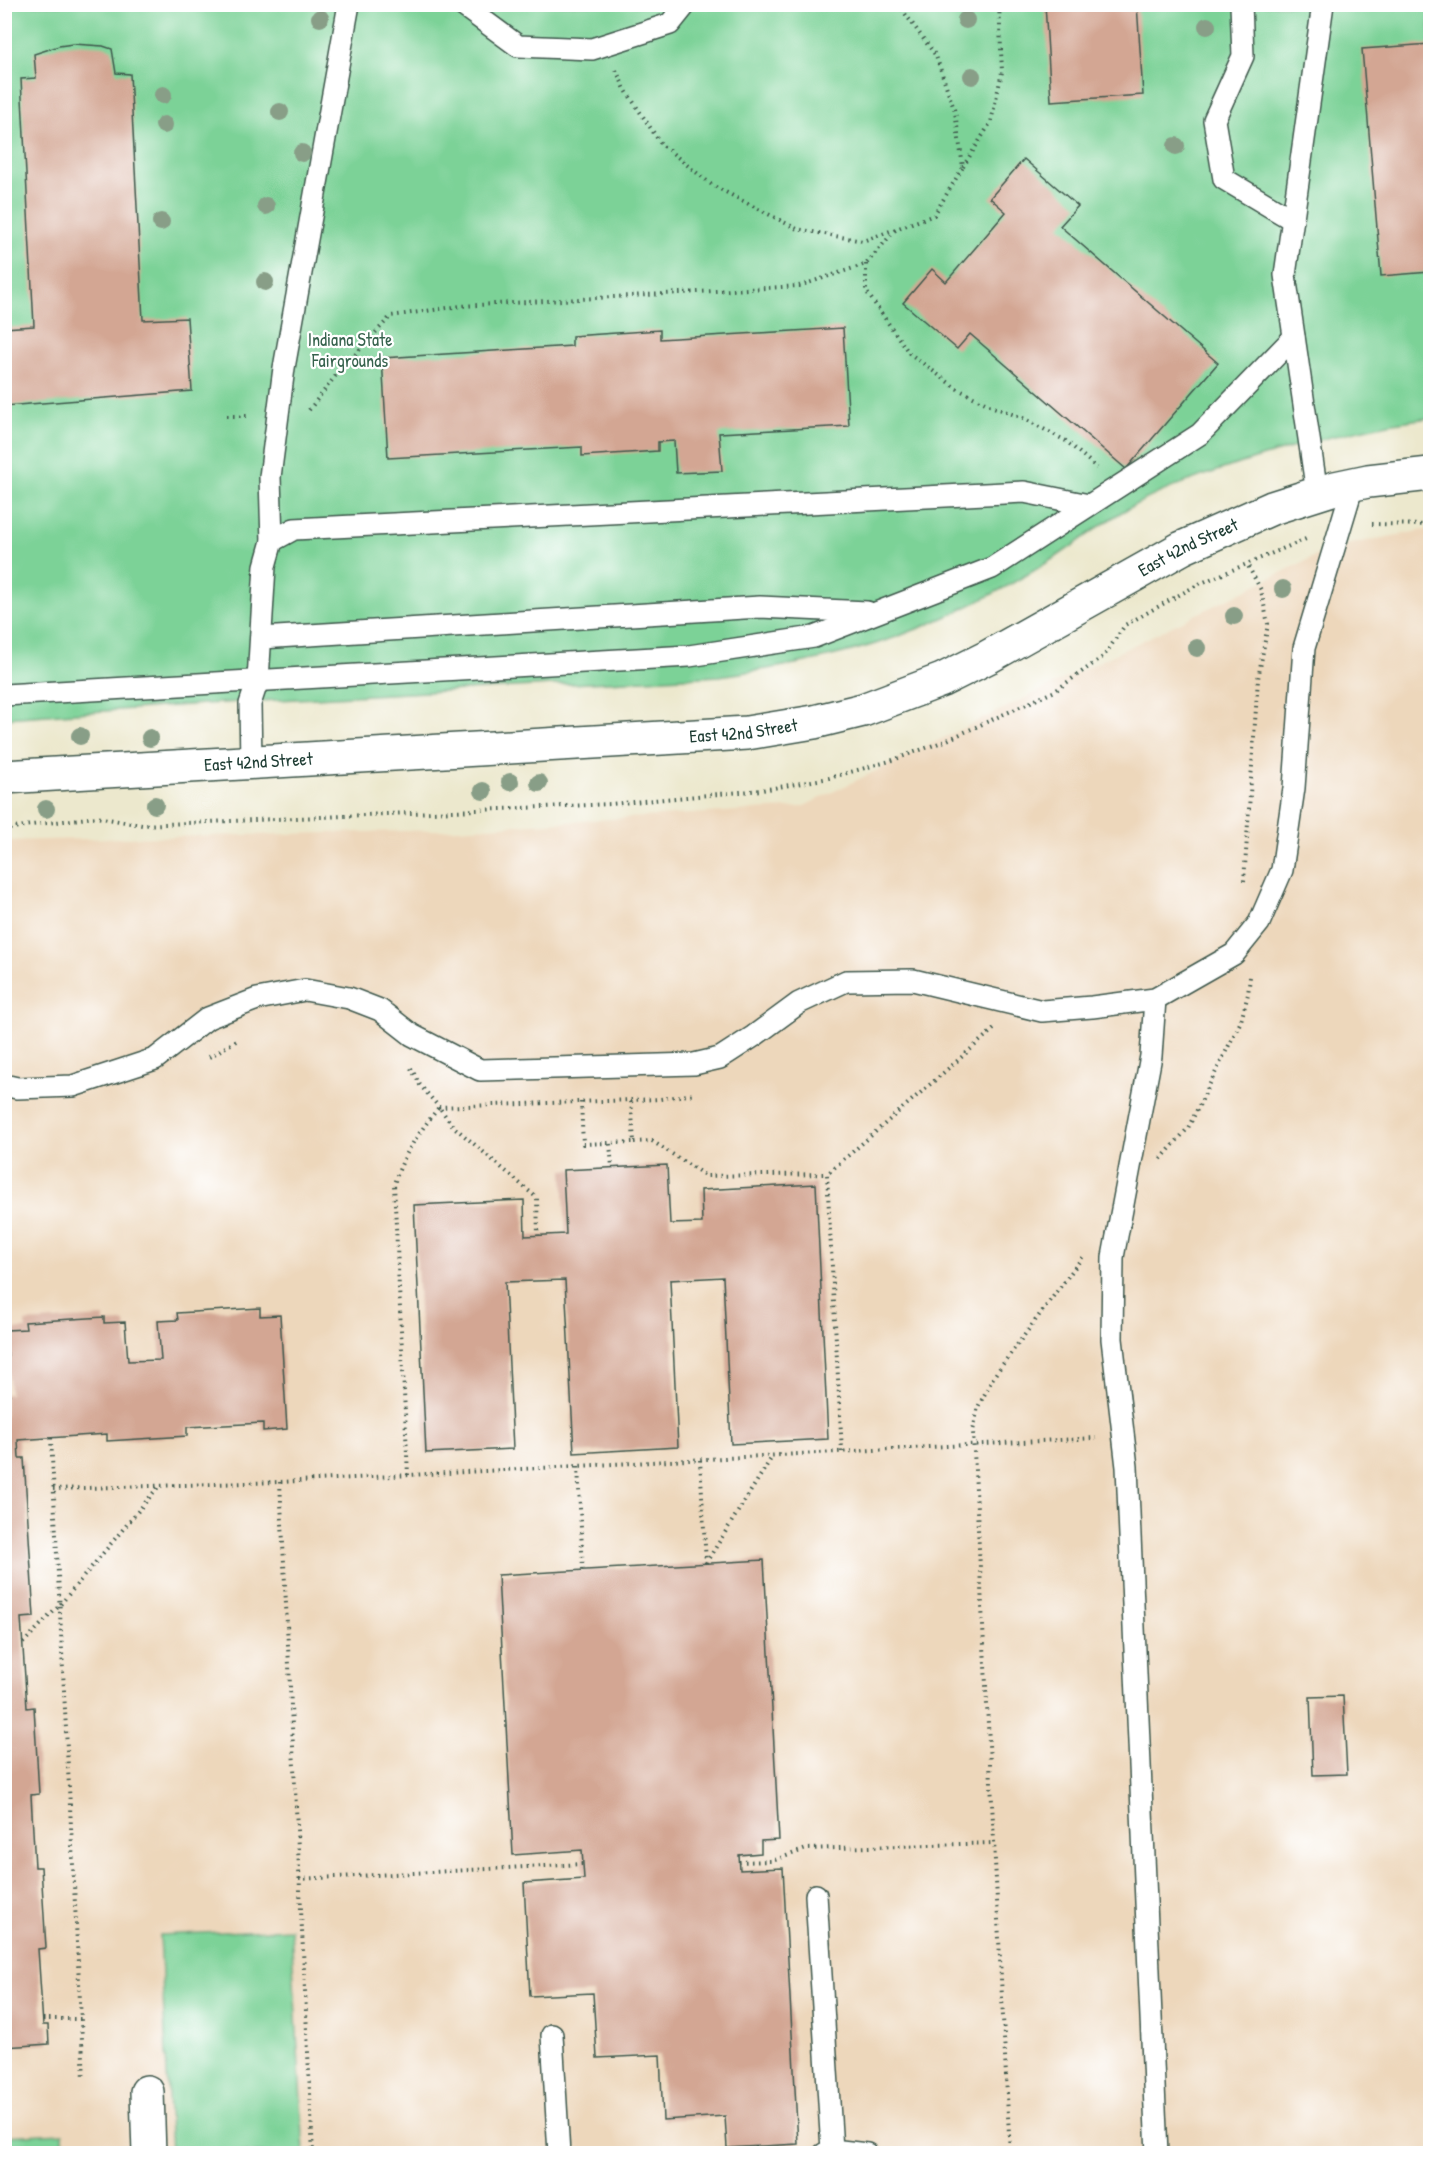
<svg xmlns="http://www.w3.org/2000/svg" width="1435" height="2158" viewBox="0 0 1435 2158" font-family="'Patrick Hand',sans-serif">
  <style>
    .built { fill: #edd7bb }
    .green { fill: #7bd297; stroke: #4d8866; stroke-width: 1.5 }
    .building { fill: #d3a693 }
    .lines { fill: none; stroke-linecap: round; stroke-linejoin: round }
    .service-casing { stroke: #3e574b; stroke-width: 24 }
    .minor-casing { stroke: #3e574b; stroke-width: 36 }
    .tertiary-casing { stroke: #3e574b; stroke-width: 36 }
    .path { stroke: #3e574b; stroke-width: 4; stroke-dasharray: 1.5 4.5; stroke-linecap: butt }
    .service { stroke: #fff; stroke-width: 21 }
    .minor { stroke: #fff; stroke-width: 33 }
    .tertiary { stroke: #fff; stroke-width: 33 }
    .tree { fill: #889e87 }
    .labels { text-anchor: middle; stroke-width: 4.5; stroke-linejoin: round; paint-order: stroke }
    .park-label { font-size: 18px; fill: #36624d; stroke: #fff }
    .street-label { font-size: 18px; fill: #1f3d34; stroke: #fff }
  </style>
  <rect width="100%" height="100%" fill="#fff"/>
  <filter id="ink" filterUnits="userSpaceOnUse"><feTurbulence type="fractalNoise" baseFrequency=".0167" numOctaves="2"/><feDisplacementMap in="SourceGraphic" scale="12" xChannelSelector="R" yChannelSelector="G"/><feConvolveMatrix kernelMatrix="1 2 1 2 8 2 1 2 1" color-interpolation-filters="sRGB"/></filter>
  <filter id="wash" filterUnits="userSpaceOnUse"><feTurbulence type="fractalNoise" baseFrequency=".008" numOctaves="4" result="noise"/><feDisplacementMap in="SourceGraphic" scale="24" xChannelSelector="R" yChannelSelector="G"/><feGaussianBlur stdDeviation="1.35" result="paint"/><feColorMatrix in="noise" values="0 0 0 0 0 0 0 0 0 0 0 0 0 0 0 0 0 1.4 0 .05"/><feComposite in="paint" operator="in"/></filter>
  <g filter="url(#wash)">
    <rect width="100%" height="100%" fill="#ece8cd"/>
    <polygon class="built" points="1430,529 1430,2153 5,2153 4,841 442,830 802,807 1334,547"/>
    <g class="green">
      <path d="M5,5H1430V418C1380,423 1333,436 1284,450C1231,466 1176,482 1127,509C1103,522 1082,540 1059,555C1016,583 970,607 922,627C858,654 788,667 719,676L203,704L5,718Z"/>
      <polygon points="291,1929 304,2153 171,2153 160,1935"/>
      <polygon points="63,2133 64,2153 5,2153 5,2136"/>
    </g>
    <g id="blocks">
      <g class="building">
        <polygon points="1045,4 1137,4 1143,95 1051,101"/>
        <polygon points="73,44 103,46 112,49 116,73 130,74 143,320 187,318 192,391 5,406 4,328 34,326 21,79 36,78 34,54 59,46"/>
        <polygon points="1430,44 1430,272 1381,276 1362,49"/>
        <polygon points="1024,159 1078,206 1060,226 1218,363 1126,469 970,334 957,349 903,303 932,269 946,282 1006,212 990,198"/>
        <polygon points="843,328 849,426 719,433 722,471 676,473 674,441 658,442 658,451 582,456 582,447 388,458 382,358 572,346 572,336 660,330 660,339"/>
        <polygon points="667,1165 670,1224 702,1223 701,1190 816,1184 828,1439 731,1444 723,1277 670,1280 678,1447 574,1453 565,1280 505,1282 513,1449 426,1453 414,1205 524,1200 525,1236 566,1234 563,1170"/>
        <polygon points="260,1308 260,1316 280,1315 287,1429 263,1431 263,1423 187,1427 187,1436 107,1441 107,1434 18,1440 19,1458 24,1458 34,1617 21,1618 27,1708 34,1707 39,1794 31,1795 35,1867 41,1867 46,1948 38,1949 43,2025 48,2025 49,2044 5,2047 5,1394 10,1394 6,1330 26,1329 25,1322 104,1317 104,1323 125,1322 128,1361 161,1360 158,1321 178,1320 177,1313"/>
        <polygon points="764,1560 779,1840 761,1841 761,1853 739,1855 740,1870 783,1868 798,2144 727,2148 725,2116 663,2120 660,2055 597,2058 593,1993 530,1996 524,1883 584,1879 583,1864 582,1850 513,1855 498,1575"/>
        <polygon points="1343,1696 1347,1774 1313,1775 1310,1697"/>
      </g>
    </g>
  </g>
  <g filter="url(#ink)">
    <use href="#blocks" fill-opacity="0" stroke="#3e574b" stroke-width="1.5"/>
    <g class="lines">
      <defs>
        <g id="service">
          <polyline points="461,4 518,46 592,49 670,24 686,4"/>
          <polyline points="1241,4 1243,56 1214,120 1224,179 1293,220"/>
          <polyline points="1317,493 1285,275 1323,4"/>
          <polyline points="272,541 270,477 284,368 349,4"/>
          <polyline points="261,638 760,607 867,612"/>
          <polyline points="4,695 689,656 814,637 992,568 1200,434 1294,337"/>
          <polyline points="251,762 250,704 258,680 265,566 272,541 294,529 1024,492 1089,505"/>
          <polyline points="1155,999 1151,1056 1113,1257 1112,1339 1127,1467 1157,2154"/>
          <polyline points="4,1085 17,1088 73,1086 155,1059 208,1018 257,999 305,990 349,998 380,1010 412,1035 480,1070 694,1064 720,1058 754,1036 799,1003 846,981 913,980 1042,1011 1092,1007 1155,999 1234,954 1259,923 1282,870 1294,788 1304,648 1353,485"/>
          <polyline points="816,1895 832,2150"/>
          <polyline points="552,2035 559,2154"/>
          <polyline points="824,2154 832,2150 867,2154"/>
        </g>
        <polyline id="minor" points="147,2092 149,2154"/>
        <g id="tertiary">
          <path id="s1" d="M4,777L747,733L814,722L863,710L942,680L988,657L1182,548L1272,508L1335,488L1368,481L1430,474"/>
        </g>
      </defs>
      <use href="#service" class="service-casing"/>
      <use href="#minor" class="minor-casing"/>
      <use href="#tertiary" class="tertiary-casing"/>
      <g class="path">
        <polyline points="616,70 625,89 661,144 712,185 797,229 863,241 934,215 963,167 955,112 936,56 898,4"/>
        <polyline points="963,167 991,122 1002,72 999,4"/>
        <polyline points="866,264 866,291 909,353 956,388 991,406 1023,418 1066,441 1097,468"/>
        <polyline points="309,410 337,374 391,316 461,306 799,286 866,264 897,228"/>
        <polyline points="227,416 250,416"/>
        <polyline points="1372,524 1430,525"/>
        <polyline points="4,830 24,826 96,817 142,825 611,804 762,790 829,778 890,761 945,741 1055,691 1104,656 1125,625 1199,584 1306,539"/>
        <polyline points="1244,881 1258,679 1268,624 1261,590 1247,564"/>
        <polyline points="209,1057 236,1041"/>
        <polyline points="411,1068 420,1085 439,1107 660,1099 695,1094"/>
        <polyline points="581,1102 583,1144 634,1142 631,1100"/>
        <polyline points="634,1142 652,1141 706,1176 827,1174"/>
        <polyline points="610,1144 612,1167"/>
        <polyline points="1161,1159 1188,1128 1241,1021 1248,994 1250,977"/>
        <polyline points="51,1438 84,2079"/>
        <polyline points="842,1452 827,1174 995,1028"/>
        <polyline points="700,1460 706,1563"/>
        <polyline points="578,1466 583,1570"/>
        <path d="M408,1475L394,1184C404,1152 419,1133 439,1107L453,1126L537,1198L538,1235"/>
        <polyline points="280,1482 313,2154"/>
        <polyline points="53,1489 280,1482 1096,1438"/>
        <polyline points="706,1563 772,1457"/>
        <polyline points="23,1643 59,1606 159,1486"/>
        <polyline points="739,1862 772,1861 806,1849 994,1843"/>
        <polyline points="299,1879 583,1864"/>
        <polyline points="43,2019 81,2019"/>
        <polyline points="1010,2154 973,1431 978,1407 994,1376 1084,1255"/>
      </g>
      <use href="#service" class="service"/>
      <use href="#minor" class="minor"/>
      <use href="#tertiary" class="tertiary"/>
    </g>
    <g class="tree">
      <circle cx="320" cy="18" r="9"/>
      <circle cx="966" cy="20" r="9"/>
      <circle cx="1207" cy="26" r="9"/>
      <circle cx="972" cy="76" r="9"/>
      <circle cx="163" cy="95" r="9"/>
      <circle cx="280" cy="112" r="9"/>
      <circle cx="164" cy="125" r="9"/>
      <circle cx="1176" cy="146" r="9"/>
      <circle cx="302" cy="153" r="9"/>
      <circle cx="266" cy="206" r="9"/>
      <circle cx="161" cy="222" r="9"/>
      <circle cx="265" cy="282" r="9"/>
      <circle cx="1283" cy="589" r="9"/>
      <circle cx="1234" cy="616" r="9"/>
      <circle cx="1197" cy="648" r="9"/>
      <circle cx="80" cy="736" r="9"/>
      <circle cx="150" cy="738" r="9"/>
      <circle cx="510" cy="782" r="9"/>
      <circle cx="539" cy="783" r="9"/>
      <circle cx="483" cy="791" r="9"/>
      <circle cx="155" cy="805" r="9"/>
      <circle cx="46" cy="809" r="9"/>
    </g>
  </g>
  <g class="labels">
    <g class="park-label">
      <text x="350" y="346">Indiana State<tspan x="350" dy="21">Fairgrounds</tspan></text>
    </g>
    <g class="street-label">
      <text dy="6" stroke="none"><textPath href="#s1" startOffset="1227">East 42nd Street</textPath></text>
      <text dy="6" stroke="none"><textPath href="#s1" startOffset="741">East 42nd Street</textPath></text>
      <text dy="6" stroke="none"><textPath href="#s1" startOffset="255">East 42nd Street</textPath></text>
    </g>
  </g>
  <rect width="1435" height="2158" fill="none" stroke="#fff" stroke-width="24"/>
</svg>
